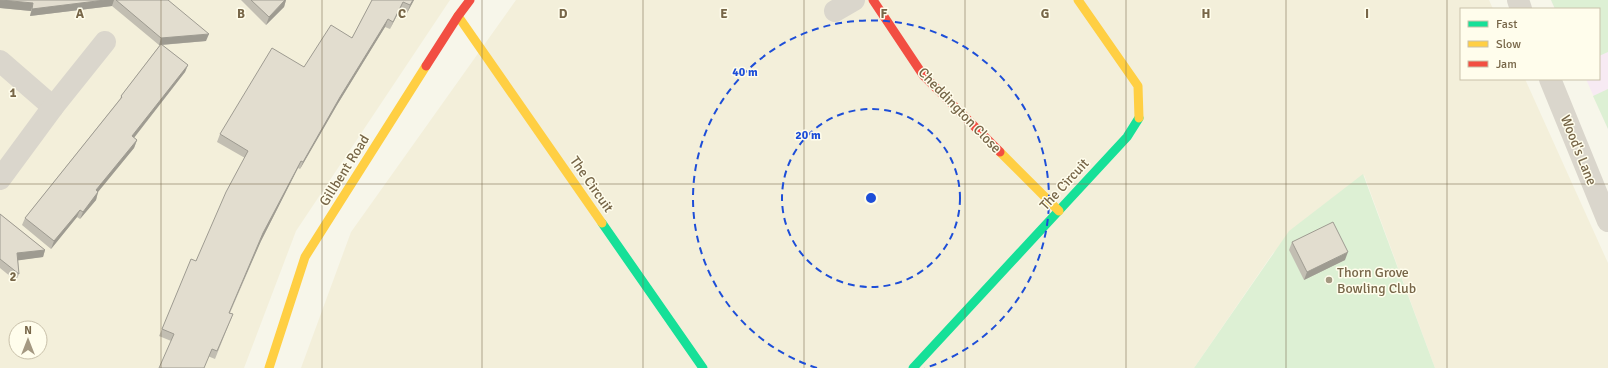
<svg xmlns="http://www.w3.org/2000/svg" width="1608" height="368" viewBox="0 0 1608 368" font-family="Signika,sans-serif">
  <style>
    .residential { fill: #f3efda; fill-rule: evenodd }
    .education { fill: #f7eaf3 }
    .green { fill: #ddf0d4 }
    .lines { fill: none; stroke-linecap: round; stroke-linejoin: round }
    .street { stroke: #dad6cc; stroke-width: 22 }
    .fast { stroke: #16e098; stroke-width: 9 }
    .slow { stroke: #ffcf43; stroke-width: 9 }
    .jam { stroke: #f24e42; stroke-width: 9 }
    .wall { fill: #c2beb2 }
    .shaded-wall { fill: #9e9b91 }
    .building { fill: #e2ddcf; stroke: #9e9b91 }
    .grid { fill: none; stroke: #776648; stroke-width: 1; stroke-opacity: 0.55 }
    .ring { fill: none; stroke: #1d4ed8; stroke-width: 2; stroke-dasharray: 7 5 }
    .poi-dot { fill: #a49881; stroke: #fffdec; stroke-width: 1.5 }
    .labels { text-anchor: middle; stroke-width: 3; stroke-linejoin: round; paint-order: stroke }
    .street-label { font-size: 14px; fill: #776648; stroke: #fffdec }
    .poi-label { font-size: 14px; fill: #776648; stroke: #fffdec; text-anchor: start }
    .grid-label { font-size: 13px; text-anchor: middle; font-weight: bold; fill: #776648; stroke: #fffdec; stroke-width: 3; stroke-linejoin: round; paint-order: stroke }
    .centre { fill: #1d4ed8; stroke: #fffdec; stroke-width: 2 }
    .ring-label { font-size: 12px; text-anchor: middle; font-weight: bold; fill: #1d4ed8; stroke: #fffdec; stroke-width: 3; stroke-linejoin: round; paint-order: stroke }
  </style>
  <rect width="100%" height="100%" fill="#f7f6ea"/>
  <g class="residential">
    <path d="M0,0H450L296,231L244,368H0ZM16,328H40V352H16Z"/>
    <polygon points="516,0 1489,0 1493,9 1461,9 1461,79 1525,79 1608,263 1608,368 1435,368 1364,175 1273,253 1194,368 301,368 351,232"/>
  </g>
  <polygon class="education" points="1551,0 1608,0 1608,129 1586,79 1599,79 1599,9 1555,9"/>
  <g class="green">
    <polygon points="1551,0 1608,0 1608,52 1599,56 1599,9 1555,9"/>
    <polygon points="1608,89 1608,129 1593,96"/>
    <polygon points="1363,174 1435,368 1194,368 1289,231"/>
  </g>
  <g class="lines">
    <g class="street">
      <polyline points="1518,0 1521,9"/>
      <polyline points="835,11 854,0"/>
      <polyline points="0,61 53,107"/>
      <polyline points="1550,79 1608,221"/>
      <polyline points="0,179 53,107 105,42"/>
    </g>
    <g class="fast">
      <polyline points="602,223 703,368"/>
      <polyline points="913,368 1127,137 1139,118"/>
    </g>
    <g class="slow">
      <polyline points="1078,0 1138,86 1139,118"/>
      <polyline points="458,16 602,223"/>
      <polyline points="1000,152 1059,211"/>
      <polyline points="269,368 305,257 426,66"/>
    </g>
    <g class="jam">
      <polyline points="873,0 923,75 1000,152"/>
      <polyline points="426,66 458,16 470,0"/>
    </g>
  </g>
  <g class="wall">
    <polygon points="0,0 168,0 206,41 162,45 188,65 185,72 134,138 137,140 134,148 98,192 96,200 80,219 77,217 51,249 22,225 25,218 120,99 121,96 160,45 159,45 112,6 30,16 31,11 0,8"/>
    <polygon points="241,0 286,0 284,7 266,25"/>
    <polygon points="372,0 414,0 407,13 400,9 390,29 385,27 337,105 300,169 298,168 261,241 230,313 233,314 215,359 159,336 162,329 196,261 245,158 217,142 220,134 304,67 352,38"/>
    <polygon points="0,214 45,250 43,257 18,260 19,274 16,281 0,268"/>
    <polygon points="1292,242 1345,260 1304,280 1289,250"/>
  </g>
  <g class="shaded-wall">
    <polygon points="0,0 33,3 31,11 0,8"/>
    <polygon points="105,0 114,0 112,6 30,16 32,9"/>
    <polygon points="285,0 286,0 284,7 266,25 269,17"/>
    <polygon points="413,0 414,0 407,13 410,5"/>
    <polygon points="403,2 400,9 390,29 393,22"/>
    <polygon points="388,19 385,27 337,105 300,169 303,162 340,97"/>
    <polygon points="209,34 206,41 159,45 161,38"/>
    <polygon points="188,65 185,72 129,144 132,136"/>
    <polygon points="137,140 134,148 93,198 96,190"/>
    <polygon points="301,161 298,168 261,241 226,320 263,233"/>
    <polygon points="98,192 96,200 80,219 83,212"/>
    <polygon points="80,210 77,217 51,249 54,241"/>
    <polygon points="45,250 43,257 14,261 17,253"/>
    <polygon points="1348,252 1345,260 1304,280 1307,272"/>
  </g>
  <g class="building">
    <polygon points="1,0 105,0 32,9 33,3"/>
    <polygon points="116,0 168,0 209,34 161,38"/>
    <polygon points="251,0 285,0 269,17"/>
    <polygon points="372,0 413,0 410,5 403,2 393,22 388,19 340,97 303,162 301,161 263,233 229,313 233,314 217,351 212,349 204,368 159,368 174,334 162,329 191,259 196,261 226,192 248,151 220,134 272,48 304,67 331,25 352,38"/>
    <polygon points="161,44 188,65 132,136 137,140 96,190 98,192 83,212 80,210 54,241 25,218 122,97 121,96"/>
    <polygon points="0,214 45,250 17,253 19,274 0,259"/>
    <polygon points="1333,222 1348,252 1307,272 1292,242"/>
  </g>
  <path class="grid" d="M161,0V368M322,0V368M482,0V368M643,0V368M804,0V368M965,0V368M1126,0V368M1286,0V368M1447,0V368M0,184H1608"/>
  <g class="ring">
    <circle cx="871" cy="198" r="89"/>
    <path d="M817 368A178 178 0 1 1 925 368"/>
  </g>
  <circle class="poi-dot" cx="1329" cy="280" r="4"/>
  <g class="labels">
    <g class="street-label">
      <text transform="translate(960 110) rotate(46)" y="5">Cheddington Close</text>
      <text transform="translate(1579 150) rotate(68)" y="5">Wood's Lane</text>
      <text transform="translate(344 170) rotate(-58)" y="5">Gillbent Road</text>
      <text transform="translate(592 184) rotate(55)" y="5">The Circuit</text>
      <text transform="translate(1064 184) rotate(-47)" y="5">The Circuit</text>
    </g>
    <g class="poi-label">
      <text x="1337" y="277">Thorn Grove<tspan x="1337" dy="16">Bowling Club</tspan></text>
    </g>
  </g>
  <g class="grid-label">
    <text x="80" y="18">A</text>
    <text x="241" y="18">B</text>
    <text x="402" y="18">C</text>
    <text x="563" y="18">D</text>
    <text x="724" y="18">E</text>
    <text x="884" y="18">F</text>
    <text x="1045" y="18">G</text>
    <text x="1206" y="18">H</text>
    <text x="1367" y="18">I</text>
    <text x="13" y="97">1</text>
    <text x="13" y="281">2</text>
  </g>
  <circle cx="871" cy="198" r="6" class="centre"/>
  <g class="ring-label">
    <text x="745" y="76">40 m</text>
    <text x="808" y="139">20 m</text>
  </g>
  <rect x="1460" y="8" width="140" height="72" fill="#fffdec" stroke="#c9c1aa"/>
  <rect x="1468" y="21" width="20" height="6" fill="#16e098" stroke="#c9c1aa"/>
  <text x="1496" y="28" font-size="12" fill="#776648">Fast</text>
  <rect x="1468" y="41" width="20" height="6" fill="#ffcf43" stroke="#c9c1aa"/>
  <text x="1496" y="48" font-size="12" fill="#776648">Slow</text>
  <rect x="1468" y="61" width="20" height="6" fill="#f24e42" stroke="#c9c1aa"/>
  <text x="1496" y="68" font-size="12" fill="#776648">Jam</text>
  <g transform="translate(28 340)"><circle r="19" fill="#fffdec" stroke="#c9c1aa"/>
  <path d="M0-3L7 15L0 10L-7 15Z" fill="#a49881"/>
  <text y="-6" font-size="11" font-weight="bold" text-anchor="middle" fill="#776648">N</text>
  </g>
</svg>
